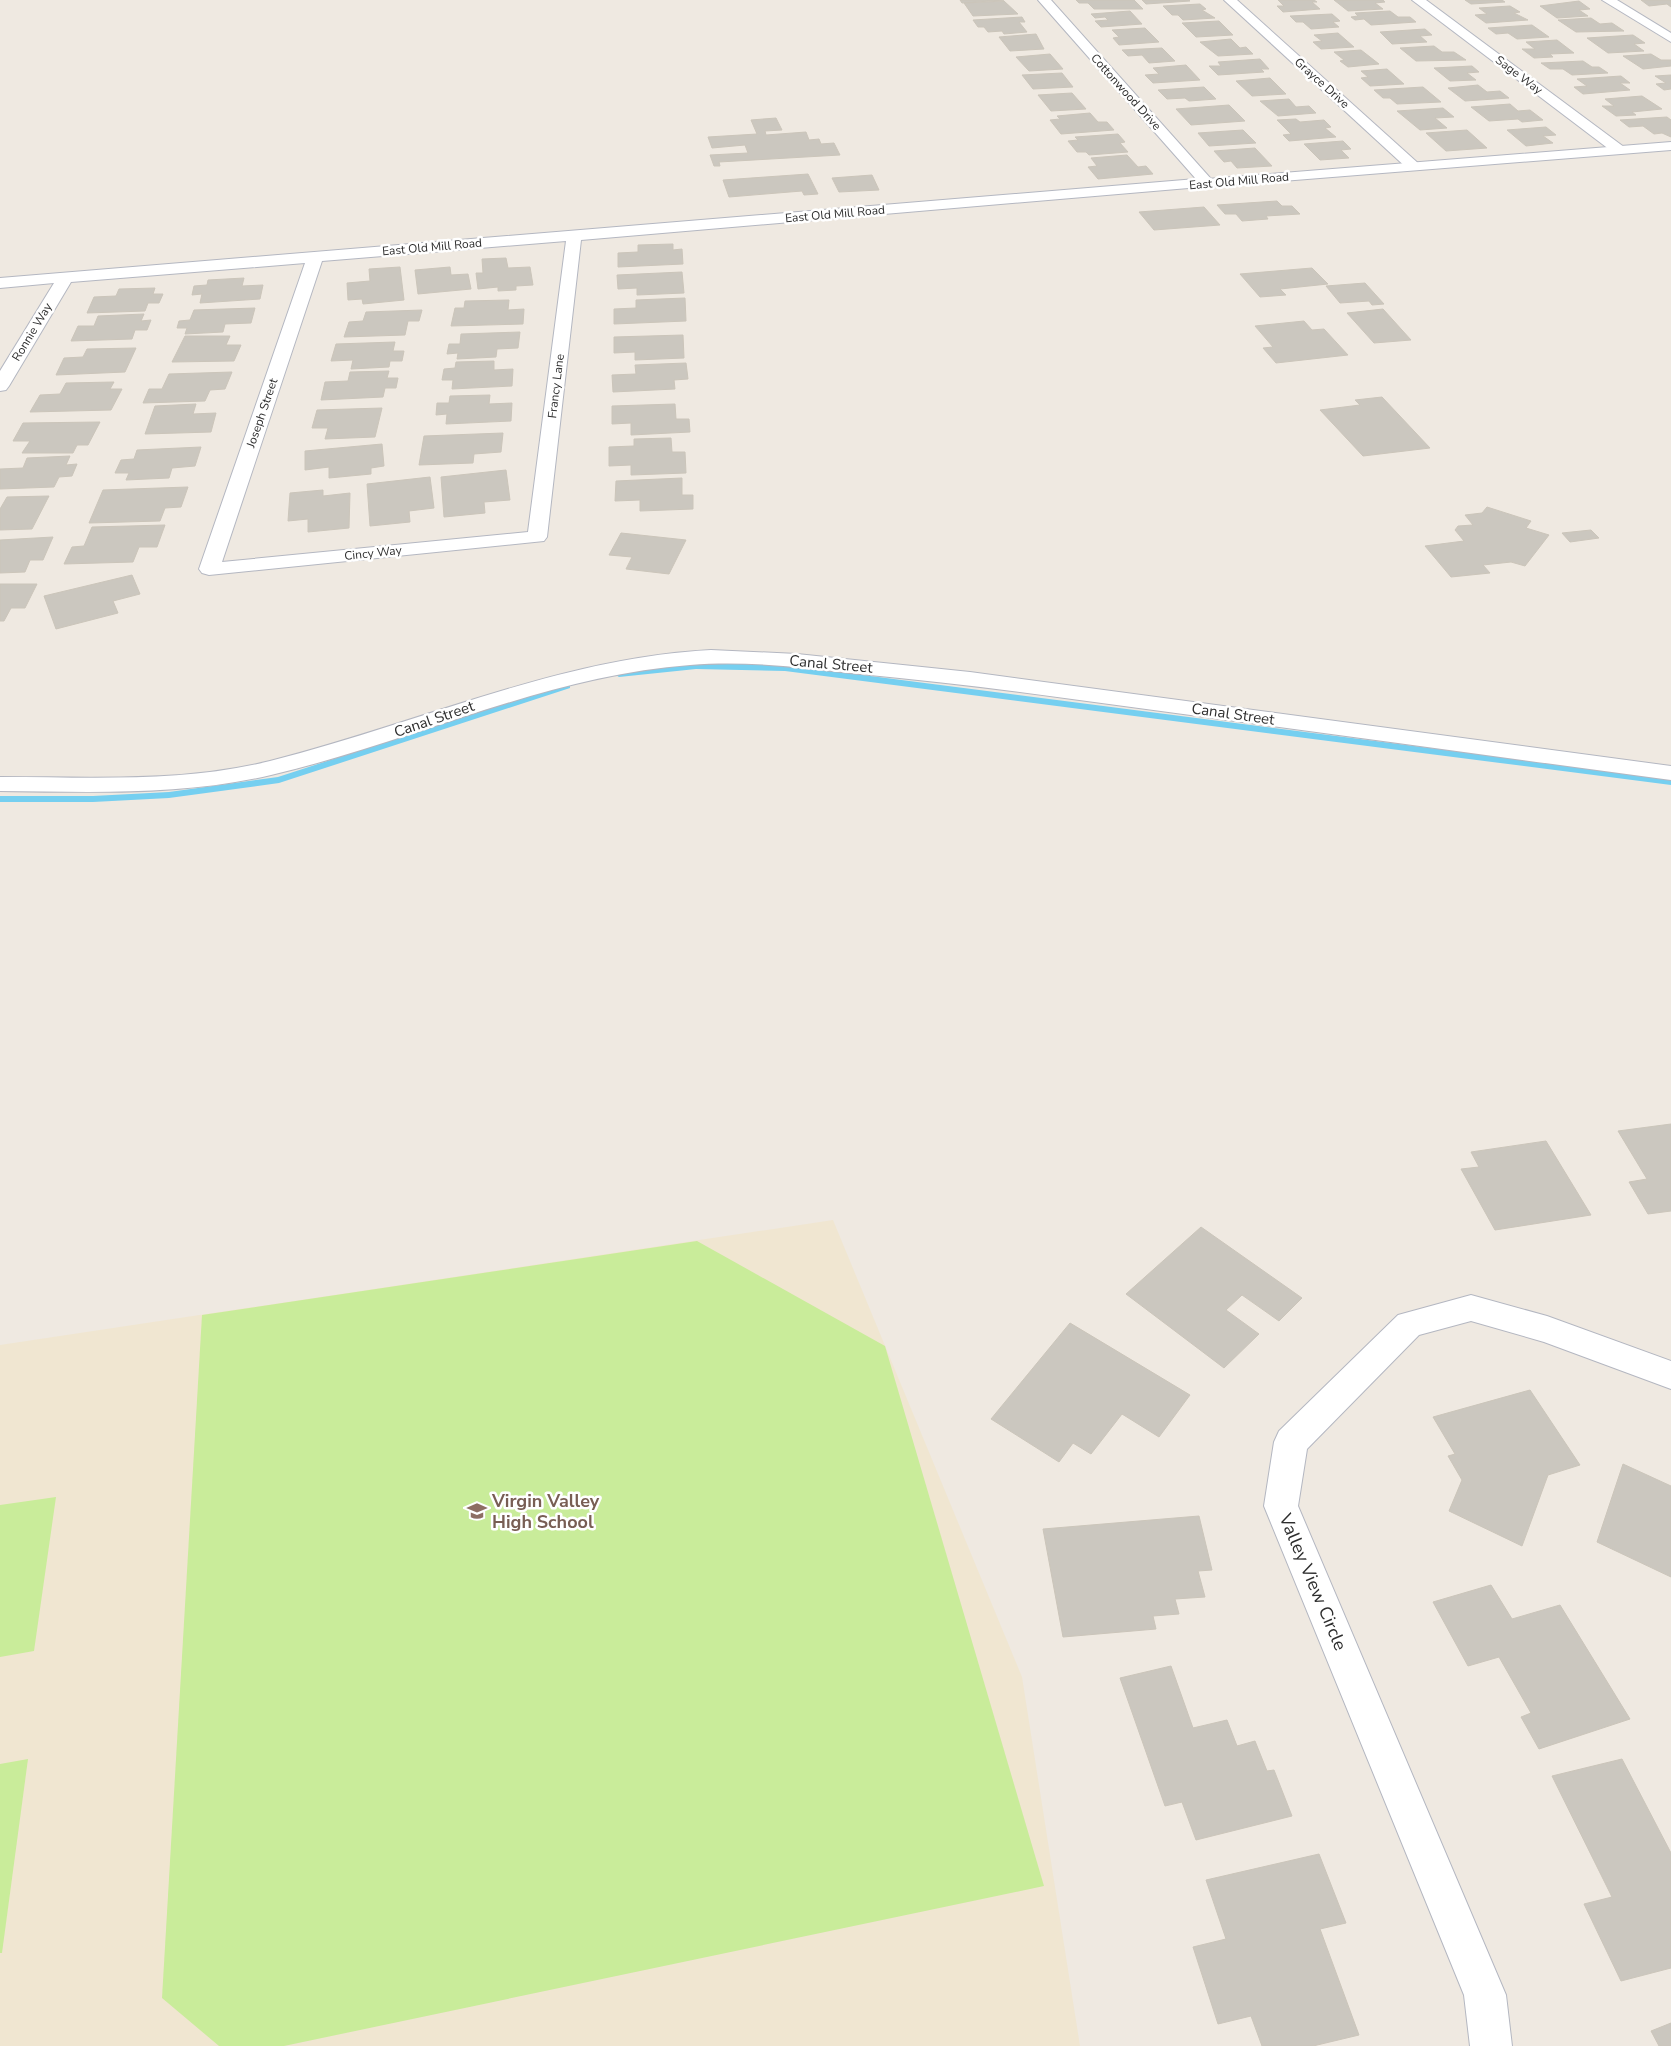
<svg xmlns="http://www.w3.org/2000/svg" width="1671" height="2046" viewBox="0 0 1671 2046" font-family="'Nunito Sans',sans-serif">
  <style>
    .education { fill: #f0e6d1 }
    .pitch { fill: #c9ec9a }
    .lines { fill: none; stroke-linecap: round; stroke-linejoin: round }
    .stream { fill: #75cff0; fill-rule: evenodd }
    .building { fill: #cbc7bf; stroke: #cbc5ba }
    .minor-casing { stroke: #b4b7c1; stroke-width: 2 }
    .tertiary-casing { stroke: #b4b7c1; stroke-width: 2 }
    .minor { fill: #fff; fill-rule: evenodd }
    .tertiary { fill: #fff; fill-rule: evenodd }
    .labels { text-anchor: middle; stroke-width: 5; stroke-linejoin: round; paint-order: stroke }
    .far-street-label { font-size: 12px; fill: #2e2e2e; stroke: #fff }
    .street-label { font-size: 15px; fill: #2e2e2e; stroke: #fff }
    .near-education-label { font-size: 18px; font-weight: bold; fill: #785e54; stroke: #fff; text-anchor: start }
    .near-street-label { font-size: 18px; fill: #2e2e2e; stroke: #fff }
  </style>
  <rect width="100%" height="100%" fill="#efe9e1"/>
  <polygon class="education" points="833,1220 1022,1677 1080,2046 0,2046 0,1345"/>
  <g class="pitch">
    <polygon points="697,1241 885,1346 1044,1886 284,2046 219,2046 162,1998 202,1315"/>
    <polygon points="56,1497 34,1651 0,1657 0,1505"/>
    <polygon points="28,1759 2,1953 0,1953 0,1764"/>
  </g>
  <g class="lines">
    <g class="stream">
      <polygon points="696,663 785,665 1671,779 1671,785 785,671 696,669 619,677 614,674 619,671"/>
      <polygon points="567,683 570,684 570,688 279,783 169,798 93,802 0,802 0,796 93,796 169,792 278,777"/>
    </g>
  </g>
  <g class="building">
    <polygon points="960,0 1004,0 962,3"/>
    <polygon points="1076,0 1134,0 1143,9 1094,9 1088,3 1079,3"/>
    <polygon points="1142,0 1189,0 1190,1 1146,4"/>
    <polygon points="1278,0 1314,0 1317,2 1312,2 1320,9 1283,12 1277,6 1284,6"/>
    <polygon points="1334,0 1383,0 1385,2 1375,3 1383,9 1348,11"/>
    <polygon points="1465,0 1502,0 1505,2 1471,4"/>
    <polygon points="1641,0 1671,0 1671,7 1667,4 1649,6"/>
    <polygon points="1004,1 1018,14 973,16 964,3"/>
    <polygon points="1579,1 1590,9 1579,10 1588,16 1557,18 1540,6"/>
    <polygon points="1200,4 1206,9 1202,10 1215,18 1183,20 1178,15 1172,15 1163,6"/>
    <polygon points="1510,6 1520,12 1514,13 1528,20 1486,23 1475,15 1487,14 1479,8"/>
    <polygon points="1130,11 1142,24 1101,27 1095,21 1108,20 1105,17 1095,18 1091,14"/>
    <polygon points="1390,11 1398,17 1410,17 1416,22 1371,25 1364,19 1355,20 1351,17 1358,16 1355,13"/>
    <polygon points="1332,14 1340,21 1333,22 1339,27 1311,29 1303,22 1296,22 1290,16"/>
    <polygon points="1022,17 1025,22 1019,22 1027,32 1004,34 1002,31 988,32 984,27 978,27 973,20"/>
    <polygon points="1591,18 1600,24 1612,23 1624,31 1576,32 1558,20"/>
    <polygon points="1219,21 1233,35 1196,37 1182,23"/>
    <polygon points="1532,25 1549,37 1517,39 1508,33 1496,34 1488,28"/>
    <polygon points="1145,28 1159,42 1119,45 1113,38 1119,37 1112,30"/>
    <polygon points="1425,29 1432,35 1420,36 1427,42 1392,44 1380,32"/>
    <polygon points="1338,33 1354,47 1321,49 1313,42 1322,41 1314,35"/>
    <polygon points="1036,34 1044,49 1010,51 999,37"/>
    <polygon points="1633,35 1645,43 1634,44 1644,51 1608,53 1587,38"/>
    <polygon points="1231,39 1240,48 1246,47 1253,54 1218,56 1200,42"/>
    <polygon points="1557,40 1574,53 1550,54 1553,57 1534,58 1522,49 1535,49 1526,42"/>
    <polygon points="1434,46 1442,52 1454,52 1466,60 1416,61 1400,48"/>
    <polygon points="1162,48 1175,61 1149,63 1142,55 1128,56 1122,50"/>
    <polygon points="1361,50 1379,64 1348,67 1340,61 1344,60 1334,52"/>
    <polygon points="1050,54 1063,69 1029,71 1016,57"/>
    <polygon points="1651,54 1661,60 1671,60 1671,66 1643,69 1623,56"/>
    <polygon points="1260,59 1269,69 1261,69 1264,72 1218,75 1209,66 1221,66 1218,62"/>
    <polygon points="1583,61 1592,67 1599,67 1608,73 1572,75 1563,69 1550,69 1541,63"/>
    <polygon points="1186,65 1200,80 1153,83 1145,75 1159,74 1153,68"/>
    <polygon points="1472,66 1479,72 1467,73 1476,80 1450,81 1434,68"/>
    <polygon points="1387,69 1404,84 1370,86 1361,78 1368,77 1361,71"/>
    <polygon points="1062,73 1073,87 1033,89 1022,75"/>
    <polygon points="1671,75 1671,89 1664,90 1656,84 1666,83 1655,76"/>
    <polygon points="1621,76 1630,83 1620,83 1630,90 1583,94 1574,87 1587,86 1577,79"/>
    <polygon points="1270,78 1286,94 1252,96 1236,81"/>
    <polygon points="1478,85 1487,92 1500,91 1509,98 1465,101 1448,88"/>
    <polygon points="1204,87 1216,99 1189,101 1185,98 1167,99 1158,90"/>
    <polygon points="1423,87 1441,102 1397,104 1390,98 1383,98 1374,90"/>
    <polygon points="1072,93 1086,109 1051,111 1038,95"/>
    <polygon points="1642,96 1662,109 1632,112 1636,115 1616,116 1602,106 1614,106 1605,99"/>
    <polygon points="1289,99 1296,107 1309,106 1316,113 1278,116 1260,101"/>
    <polygon points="1510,104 1518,111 1530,110 1543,120 1522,122 1518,119 1489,121 1471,107"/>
    <polygon points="1229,105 1245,121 1191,125 1176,109"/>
    <polygon points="1443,108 1454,117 1435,118 1447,128 1420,130 1397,111"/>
    <polygon points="1090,113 1098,122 1107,122 1114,130 1061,134 1050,120 1060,119 1057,116"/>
    <polygon points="1667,117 1671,120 1671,137 1662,133 1654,134 1643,126 1629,127 1620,120"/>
    <polygon points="776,118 782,130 765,131 766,135 806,132 809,140 819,139 821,144 834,143 840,155 719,162 720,166 714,166 710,155 748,153 745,145 712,148 708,137 757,134 751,120"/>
    <polygon points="1296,119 1300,122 1324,120 1331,127 1325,128 1336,137 1289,141 1283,135 1291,134 1277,120"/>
    <polygon points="1546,127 1556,135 1543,136 1553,143 1526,146 1507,130"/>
    <polygon points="1243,130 1256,143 1209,146 1198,133"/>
    <polygon points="1467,130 1487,148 1446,151 1426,133"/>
    <polygon points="1118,134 1125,142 1120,143 1128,152 1089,155 1086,152 1077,152 1068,141 1078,140 1075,137"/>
    <polygon points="1343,141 1351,149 1341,150 1349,158 1320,160 1304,144"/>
    <polygon points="1255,148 1272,166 1237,168 1231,161 1224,162 1214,151"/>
    <polygon points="1127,155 1138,167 1146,166 1153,174 1098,179 1088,167 1097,166 1091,158"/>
    <polygon points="808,174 818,194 804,195 802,191 729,197 723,180"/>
    <polygon points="872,175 879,190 839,192 832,178"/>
    <polygon points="1277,201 1282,206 1292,206 1300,214 1266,216 1268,219 1242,221 1236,214 1225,214 1217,205"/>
    <polygon points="1204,207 1220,225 1154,230 1139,212"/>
    <polygon points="673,244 673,250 682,249 683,264 618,267 618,253 638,252 638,245"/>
    <polygon points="506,258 508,268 530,267 533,285 516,286 516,290 498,291 498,287 478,289 476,273 483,273 482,259"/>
    <polygon points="400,267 404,300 363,304 362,299 348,300 347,283 370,281 369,269"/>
    <polygon points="450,267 451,275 468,274 471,289 418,294 415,270"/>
    <polygon points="1312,268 1328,284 1280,289 1286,295 1260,297 1240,274"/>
    <polygon points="682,272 684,293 637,295 637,288 618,289 617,275"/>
    <polygon points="244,278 242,286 263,285 260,299 200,303 202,294 192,295 194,286 207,285 208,280"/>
    <polygon points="1365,283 1384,304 1372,305 1369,301 1340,303 1326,286"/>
    <polygon points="155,288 153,294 163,294 159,303 148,303 145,311 87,313 94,297 116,296 119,289"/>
    <polygon points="685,298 686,321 614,324 614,309 636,308 636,300"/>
    <polygon points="509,300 508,310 524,309 523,324 451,326 455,308 464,308 465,301"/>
    <polygon points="255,308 251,323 225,324 223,332 185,334 187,328 177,328 179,321 190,320 194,310"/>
    <polygon points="1383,309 1411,340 1374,343 1347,313"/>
    <polygon points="422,310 419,321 408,321 405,335 344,337 349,322 363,321 366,312"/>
    <polygon points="144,314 141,321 151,320 147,330 135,330 132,339 71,341 78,326 94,326 98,316"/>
    <polygon points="1304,321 1312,330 1324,329 1348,355 1276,363 1263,348 1273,347 1255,326"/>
    <polygon points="520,332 518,348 497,349 496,357 457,359 458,353 447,354 449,344 460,344 461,334"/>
    <polygon points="683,335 684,358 635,360 635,352 614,353 614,337"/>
    <polygon points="185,336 230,336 226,345 241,345 234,361 172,362"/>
    <polygon points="395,342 393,351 404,351 402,361 390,361 389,367 351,369 353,360 331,361 336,344"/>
    <polygon points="136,348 125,372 56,375 64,358 83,357 87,349"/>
    <polygon points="494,361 494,370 513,369 512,386 452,389 453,380 442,380 444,369 455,368 456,362"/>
    <polygon points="686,363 688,379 674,380 675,389 613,392 612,375 636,374 635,365"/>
    <polygon points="389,371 387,378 398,378 396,388 385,388 383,397 321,400 325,382 348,381 350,372"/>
    <polygon points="232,372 225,389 210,390 205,401 143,403 149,389 162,389 169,374"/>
    <polygon points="114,382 110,389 122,389 111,410 30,412 40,395 60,394 66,383"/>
    <polygon points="490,395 489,404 512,403 511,421 446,424 447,414 436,415 437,403 449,403 450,396"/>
    <polygon points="1382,397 1430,448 1363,456 1320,410 1360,405 1355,400"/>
    <polygon points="196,404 193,414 216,413 211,432 145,434 155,406"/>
    <polygon points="675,404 676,419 689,419 690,432 631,435 631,423 612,424 612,406"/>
    <polygon points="382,408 375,437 325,439 328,428 312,428 317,410"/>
    <polygon points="100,422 88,445 77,445 73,453 22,453 30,441 13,441 23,423"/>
    <polygon points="503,433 501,452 474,454 473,463 419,465 424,436"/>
    <polygon points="671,438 672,452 685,452 686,473 631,475 631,465 609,466 609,447 634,446 634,439"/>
    <polygon points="382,444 384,466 371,468 371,474 329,478 329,467 305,470 305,451"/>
    <polygon points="201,447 195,466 172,468 169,478 126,480 129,473 115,473 121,460 134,459 137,450"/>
    <polygon points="70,456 66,465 77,464 72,476 59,477 54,487 0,489 0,469 23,468 27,458"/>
    <polygon points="506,470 510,500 484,502 485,513 444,517 441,477"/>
    <polygon points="430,477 434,508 409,511 410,522 370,526 367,484"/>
    <polygon points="682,478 682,495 693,495 693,509 640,511 640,500 615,501 616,481"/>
    <polygon points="188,487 181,507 165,508 160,521 89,523 103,490"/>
    <polygon points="323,490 323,496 350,493 349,528 308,532 308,519 288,521 290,493"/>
    <polygon points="49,496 32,529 0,530 0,509 7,497"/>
    <polygon points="1487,507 1531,521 1526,528 1549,535 1525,566 1511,562 1483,565 1490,573 1451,577 1425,546 1464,541 1455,530 1458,526 1473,525 1465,515 1482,513"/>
    <polygon points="165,525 157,547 139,547 133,562 64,564 72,547 84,546 92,527"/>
    <polygon points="1591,530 1599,538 1570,542 1562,533"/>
    <polygon points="621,533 686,540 669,574 626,569 632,557 609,555"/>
    <polygon points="53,537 43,560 30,560 25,572 0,573 0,540"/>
    <polygon points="132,575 140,594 113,601 118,613 56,629 44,596"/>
    <polygon points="0,584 37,584 25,608 11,608 4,621 0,621"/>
    <polygon points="1671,1124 1671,1211 1648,1214 1629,1182 1647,1179 1618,1131"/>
    <polygon points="1546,1141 1591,1215 1495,1230 1461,1169 1479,1167 1471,1152"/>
    <polygon points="1201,1227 1302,1298 1279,1321 1242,1295 1226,1310 1259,1334 1224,1368 1126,1294"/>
    <polygon points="1070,1323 1190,1395 1159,1437 1122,1414 1091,1454 1073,1443 1059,1462 991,1419"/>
    <polygon points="1530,1390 1580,1465 1548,1475 1522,1546 1449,1511 1462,1480 1448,1456 1455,1454 1433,1417"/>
    <polygon points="1623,1464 1671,1486 1671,1577 1597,1542"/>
    <polygon points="1199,1516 1212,1570 1198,1571 1205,1597 1175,1599 1179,1614 1153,1616 1156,1629 1063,1637 1043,1529"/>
    <polygon points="1491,1585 1512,1619 1560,1605 1630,1719 1539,1749 1521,1717 1531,1713 1499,1657 1468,1666 1433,1602"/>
    <polygon points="1171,1666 1193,1728 1227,1720 1237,1746 1255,1741 1267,1771 1274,1770 1292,1816 1196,1840 1182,1802 1165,1806 1120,1678"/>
    <polygon points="1622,1759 1671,1853 1671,1968 1621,1981 1584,1904 1612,1897 1552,1776"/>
    <polygon points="1319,1854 1346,1923 1320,1929 1359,2035 1313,2046 1262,2046 1251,2016 1218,2024 1193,1947 1226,1939 1206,1880"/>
    <polygon points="1671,2023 1671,2046 1659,2046 1651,2031"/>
  </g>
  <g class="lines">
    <defs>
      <g id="minor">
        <path d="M1038,0H1051L1212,180L1214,183L1212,186L581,240L547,537L544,541L209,575L202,573L199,569L305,263L71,282L9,386L6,390L0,391V371L54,283L0,288V278L1196,179ZM566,241L528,532L222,562L322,261Z"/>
        <polygon points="1224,0 1237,0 1419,164 1421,167 1419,170 1409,170"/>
        <polygon points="1412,0 1426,0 1624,147 1626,150 1624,153 1614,153"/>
        <polygon points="1602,0 1617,0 1671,33 1671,42"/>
        <path d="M711,650L797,654L970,672L1671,766V780C1471,753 1272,726 1072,699C1001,689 931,681 860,674C804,668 747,660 690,665C545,676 412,742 271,775C182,796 91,792 0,791V777C90,777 182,783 270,761C418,724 558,658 711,650Z"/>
        <polygon points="1471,1295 1547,1316 1671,1361 1671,1389 1544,1342 1471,1321 1419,1335 1307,1449 1298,1506 1506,1995 1512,2046 1470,2046 1464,1995 1264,1506 1274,1442 1279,1431 1398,1315"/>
      </g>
      <polygon id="tertiary" points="1671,142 1671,150 1207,187 1200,183 1207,179"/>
    </defs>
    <use href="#minor" class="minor-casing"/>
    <use href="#tertiary" class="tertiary-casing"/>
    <use href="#minor" class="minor"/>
    <use href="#tertiary" class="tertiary"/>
  </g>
  <defs>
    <symbol id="school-bare" viewBox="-9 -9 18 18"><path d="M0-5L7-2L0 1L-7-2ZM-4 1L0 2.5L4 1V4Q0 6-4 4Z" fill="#8d6e63" stroke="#fff" stroke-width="2.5" paint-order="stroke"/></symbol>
  </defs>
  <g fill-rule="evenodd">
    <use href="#school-bare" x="463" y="1497" width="28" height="28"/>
  </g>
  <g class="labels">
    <g class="far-street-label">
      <text transform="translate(1519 75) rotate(37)" y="4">Sage Way</text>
      <text transform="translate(1322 83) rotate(42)" y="4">Grayce Drive</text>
      <text transform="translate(1126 92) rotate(48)" y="4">Cottonwood Drive</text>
      <text transform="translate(1239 181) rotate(-5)" y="4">East Old Mill Road</text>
      <text transform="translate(835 214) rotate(-5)" y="4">East Old Mill Road</text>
      <text transform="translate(432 247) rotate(-5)" y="4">East Old Mill Road</text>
      <text transform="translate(32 332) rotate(-59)" y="4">Ronnie Way</text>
      <text transform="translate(556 386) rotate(-83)" y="4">Francy Lane</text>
      <text transform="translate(262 413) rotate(-71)" y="4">Joseph Street</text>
      <text transform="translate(373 553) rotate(-6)" y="4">Cincy Way</text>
    </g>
    <g class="street-label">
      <text transform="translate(831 664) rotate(5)" y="5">Canal Street</text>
      <text transform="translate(1233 714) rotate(8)" y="5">Canal Street</text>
      <text transform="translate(434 719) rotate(-19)" y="5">Canal Street</text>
    </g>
    <g class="near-education-label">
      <text x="492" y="1507">Virgin Valley<tspan x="492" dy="21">High School</tspan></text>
    </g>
    <g class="near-street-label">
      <text transform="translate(1313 1582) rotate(67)" y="6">Valley View Circle</text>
    </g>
  </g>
</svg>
